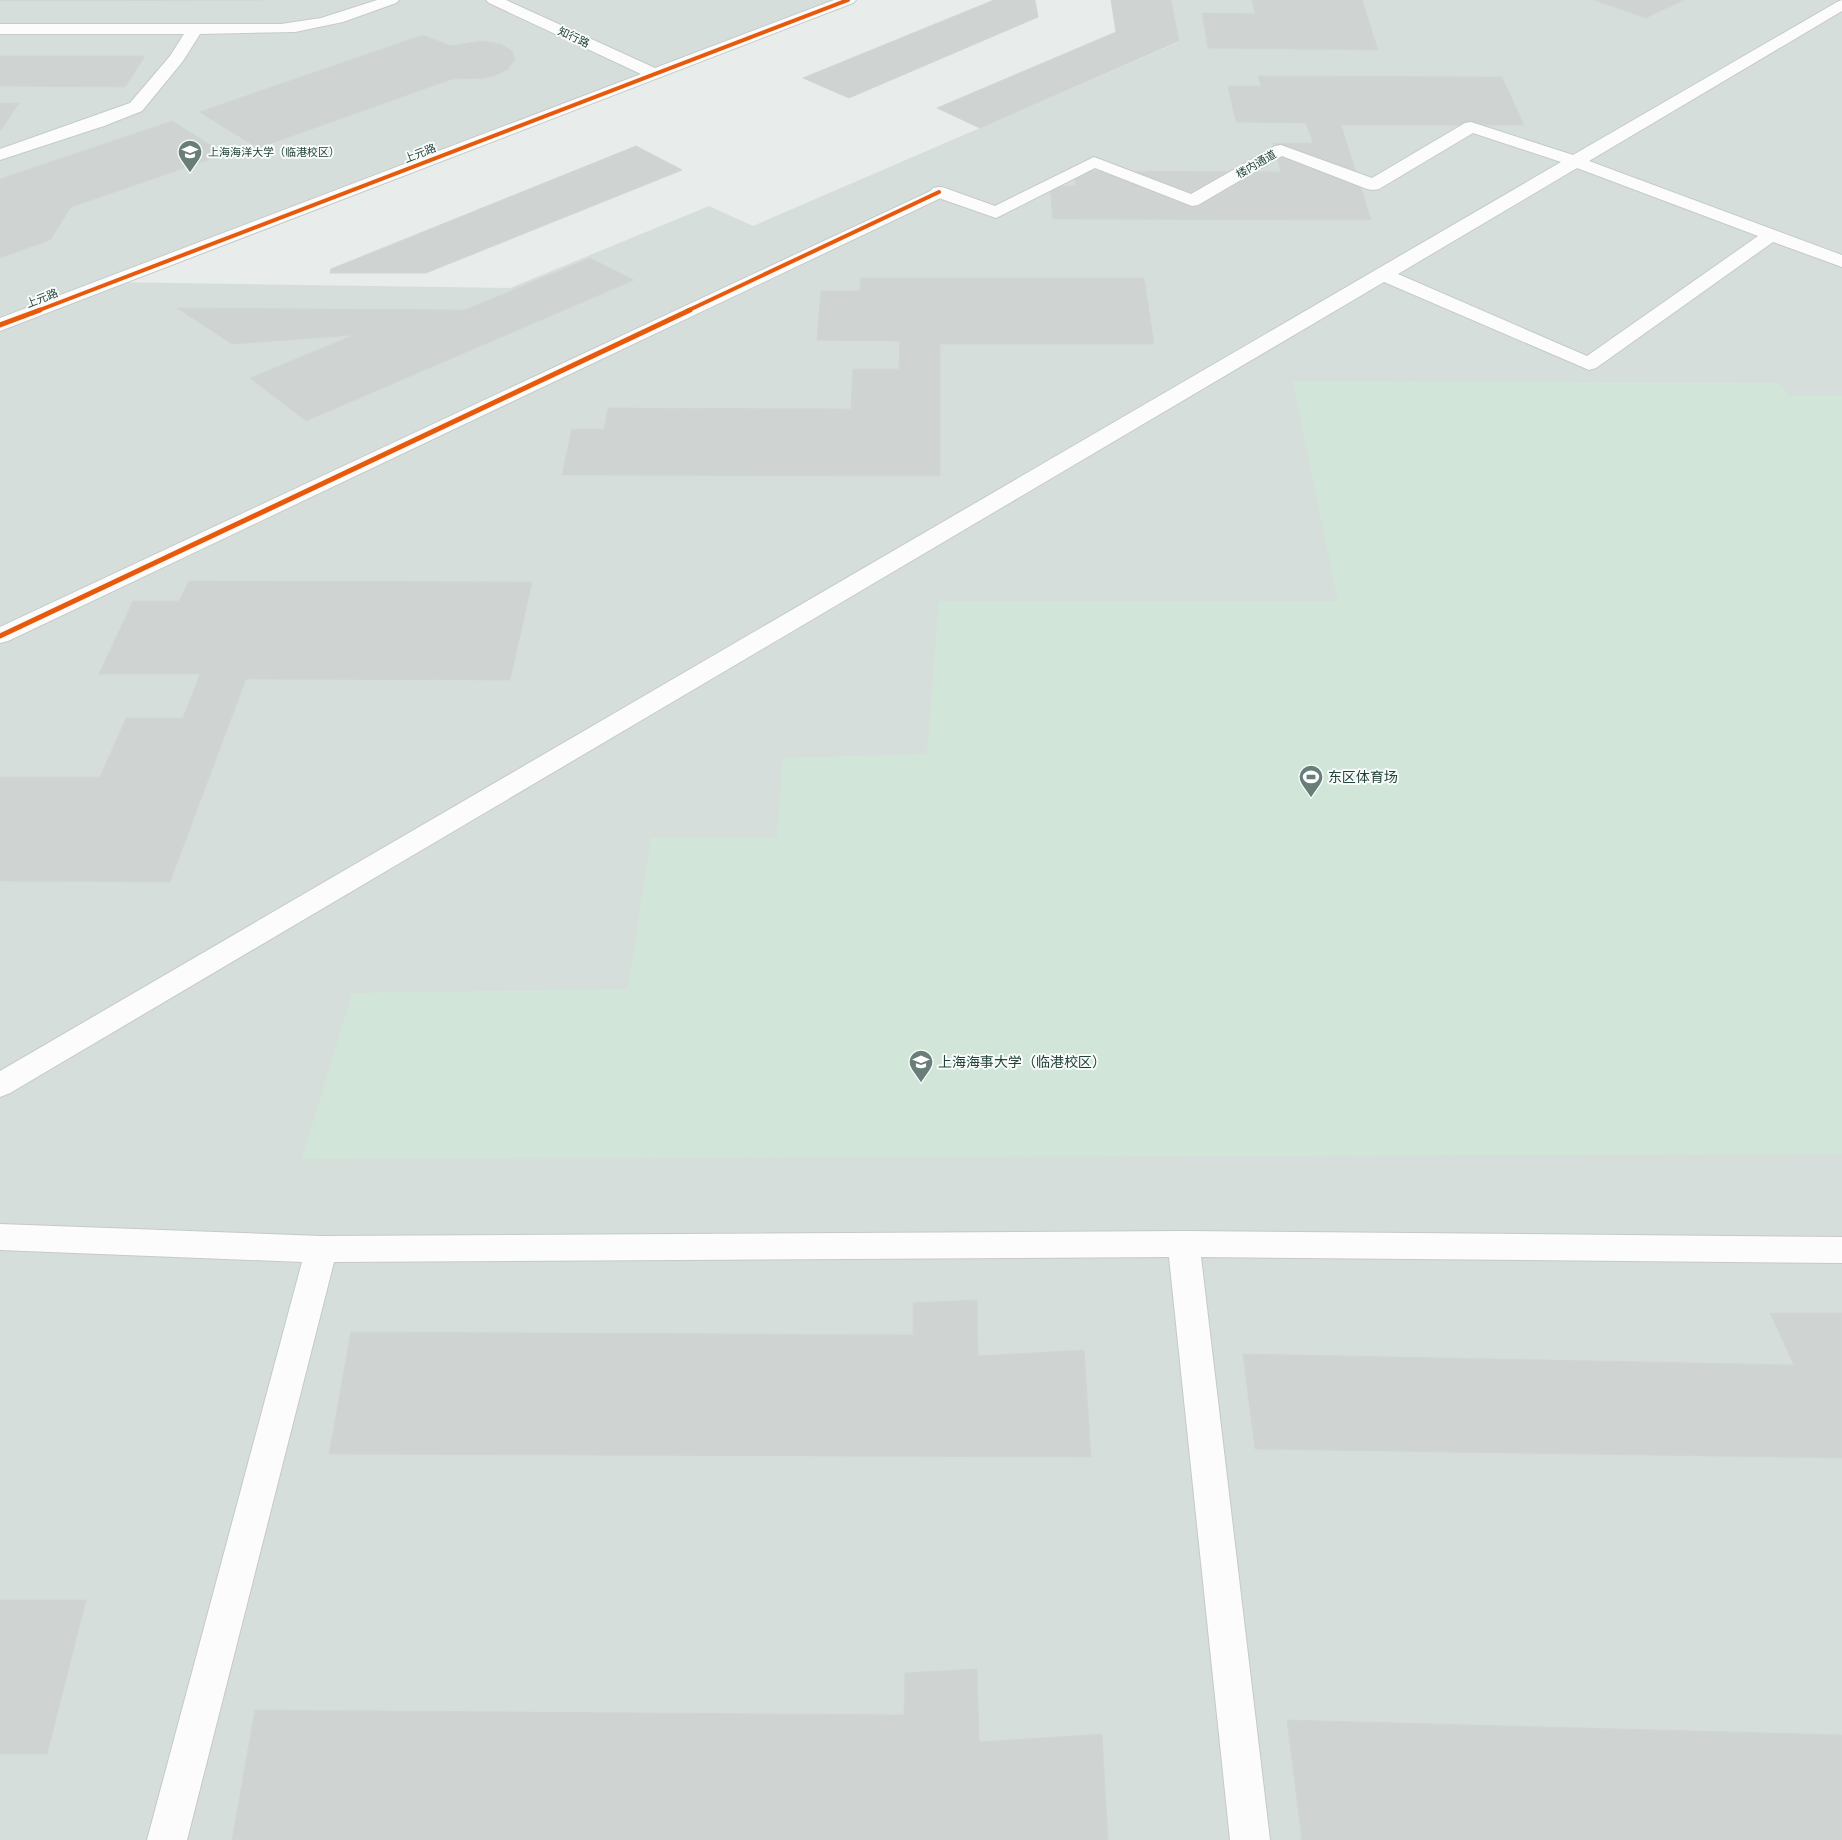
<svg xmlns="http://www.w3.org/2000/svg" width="1842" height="1840" viewBox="0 0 1842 1840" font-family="Ubuntu,'Noto Sans SC',sans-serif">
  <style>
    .built { fill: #d6dedb }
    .green { fill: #d1e6d8 }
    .building { fill: #cfd4d2; stroke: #d1d6d4 }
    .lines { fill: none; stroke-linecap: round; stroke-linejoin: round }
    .service-casing { stroke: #c5cac8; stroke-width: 2 }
    .minor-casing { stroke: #c5cac8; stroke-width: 2 }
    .service { fill: #fcfcfc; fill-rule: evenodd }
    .minor { fill: #fcfcfc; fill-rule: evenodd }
    .cycleway-far1-casing { stroke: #f7fbf9; stroke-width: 5.5 }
    .cycleway-casing { stroke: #f7fbf9; stroke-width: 8 }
    .cycleway-far1 { stroke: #e8590c; stroke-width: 4 }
    .cycleway { stroke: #e8590c; stroke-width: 5 }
    .labels { text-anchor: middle; stroke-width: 4; stroke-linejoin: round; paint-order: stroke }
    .far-street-label { font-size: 11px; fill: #24423a; stroke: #f7fbf9 }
    .far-poi-label { font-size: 11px; fill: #24423a; stroke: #f7fbf9; text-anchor: start }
    .poi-label { font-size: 14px; fill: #24423a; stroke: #f7fbf9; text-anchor: start }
  </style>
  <rect width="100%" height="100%" fill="#e8edeb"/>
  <g class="built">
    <polygon points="0,0 836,0 0,319"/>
    <polygon points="1171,0 1842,0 1842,1840 0,1840 0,325 111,282 510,288 709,206 753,226 1179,42"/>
  </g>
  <polygon class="green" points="1293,381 1778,383 1789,396 1842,396 1842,1154 302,1159 352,993 628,989 651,838 777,838 783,758 927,754 939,601 1338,601"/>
  <g class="building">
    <polygon points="0,0 262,0 0,1"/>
    <polygon points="994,0 1035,0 1038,17 849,98 803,78"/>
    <polygon points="1111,0 1171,0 1179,41 980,128 937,108 1116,32"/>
    <polygon points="1252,0 1362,0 1378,50 1208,48 1202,13 1255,14"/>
    <polygon points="1594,0 1683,0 1646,18"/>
    <polygon points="423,35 451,46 481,41 501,44 512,51 515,59 508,69 496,75 484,78 452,79 258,148 199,112"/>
    <polygon points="0,56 145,56 125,87 0,86"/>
    <polygon points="1258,76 1502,77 1524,125 1341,125 1371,220 1053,219 1050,186 1076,186 1074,171 1281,172 1273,143 1313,143 1306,123 1236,122 1228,86 1261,86"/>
    <polygon points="0,103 19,103 1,130 0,130"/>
    <polygon points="172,121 225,154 71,207 50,240 0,258 0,179"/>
    <polygon points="636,146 682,170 426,273 330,273 331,269"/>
    <polygon points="590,258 634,280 306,421 250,378 354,335 232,344 177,308 465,310"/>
    <polygon points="861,278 1144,278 1154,344 940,344 940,476 562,475 572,429 604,429 608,408 851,409 853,369 899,369 900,341 817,340 821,291 860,291"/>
    <polygon points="189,581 532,582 510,680 246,679 170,882 0,881 0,777 100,777 126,718 183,718 200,674 99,674 133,601 179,601"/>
    <polygon points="977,1300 978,1356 1084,1350 1091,1457 329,1454 351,1332 913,1335 913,1303"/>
    <polygon points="1770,1313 1842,1313 1842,1458 1255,1449 1243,1354 1794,1365"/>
    <polygon points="0,1600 86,1600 47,1754 0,1754"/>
    <polygon points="977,1669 979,1742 1102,1734 1108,1840 232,1840 255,1710 904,1715 905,1673"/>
    <polygon points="1287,1720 1842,1735 1842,1840 1302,1840"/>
  </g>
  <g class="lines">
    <defs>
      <g id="service">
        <polygon points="377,0 399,0 396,3 343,22 295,32 200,34 183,61 142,111 104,126 0,160 0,149 130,103 170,56 184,34 0,34 0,24 281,24 321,18"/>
        <path d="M1842,0V11L1589,161L1842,255V267L1773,242L1596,368L1589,370L1384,282L10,1093L0,1097V1071L1561,162L1473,133L1379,189L1373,190L1367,189L1282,156L1198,205L1192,206L1095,168L996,218L933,196L930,192L933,188L939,187L945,188L995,206L1094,157L1191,194L1275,146L1281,145L1372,178L1465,123L1471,122L1573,155L1837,2ZM1577,168L1758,236L1587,356L1398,274Z"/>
        <polygon points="0,1224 321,1236 1184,1231 1842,1237 1842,1263 1201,1257 1270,1840 1230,1840 1169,1257 334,1262 187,1840 147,1840 302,1262 0,1250"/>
      </g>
      <g id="minor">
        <polygon points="486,0 506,0 655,68 834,0 856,0 853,3 0,331 0,318 641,74 489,3"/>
        <polygon points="939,187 945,188 948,192 945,196 8,641 0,643 0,627"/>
      </g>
    </defs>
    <use href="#service" class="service-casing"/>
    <use href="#minor" class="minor-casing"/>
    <use href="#service" class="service"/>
    <use href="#minor" class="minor"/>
    <defs>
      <g id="cycleway-far1">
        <polyline points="37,311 848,0"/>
        <polyline points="687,311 939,192"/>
      </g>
      <g id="cycleway">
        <polyline points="0,325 40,310"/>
        <polyline points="0,636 690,310"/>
      </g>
    </defs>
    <use href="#cycleway-far1" class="cycleway-far1-casing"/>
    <use href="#cycleway" class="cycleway-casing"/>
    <use href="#cycleway-far1" class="cycleway-far1"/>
    <use href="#cycleway" class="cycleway"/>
  </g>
  <defs>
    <symbol id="university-pin" viewBox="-11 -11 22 30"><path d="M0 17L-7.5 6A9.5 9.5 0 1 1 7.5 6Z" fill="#697e78" stroke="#f7fbf9"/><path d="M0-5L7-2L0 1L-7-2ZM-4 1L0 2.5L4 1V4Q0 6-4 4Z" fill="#fff"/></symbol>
    <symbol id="stadium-pin" viewBox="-11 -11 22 30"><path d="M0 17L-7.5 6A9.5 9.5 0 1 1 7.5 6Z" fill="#697e78" stroke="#f7fbf9"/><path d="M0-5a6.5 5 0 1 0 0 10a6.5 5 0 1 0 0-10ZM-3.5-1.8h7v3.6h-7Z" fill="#fff"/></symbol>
  </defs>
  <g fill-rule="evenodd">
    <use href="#university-pin" x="176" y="138" width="28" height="38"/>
    <use href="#stadium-pin" x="1297" y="763" width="28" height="38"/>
    <use href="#university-pin" x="907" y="1048" width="28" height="38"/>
  </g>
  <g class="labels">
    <g class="far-street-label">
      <text transform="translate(574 37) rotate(25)" y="4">知行路</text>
      <text transform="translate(420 153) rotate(-21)" y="4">上元路</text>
      <text transform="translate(1256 164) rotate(-30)" y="4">楼内通道</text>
      <text transform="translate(42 298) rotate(-21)" y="4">上元路</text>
    </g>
    <g class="far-poi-label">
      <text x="208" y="156">上海海洋大学（临港校区）</text>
    </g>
    <g class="poi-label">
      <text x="1328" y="782">东区体育场</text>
      <text x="938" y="1067">上海海事大学（临港校区）</text>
    </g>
  </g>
</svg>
